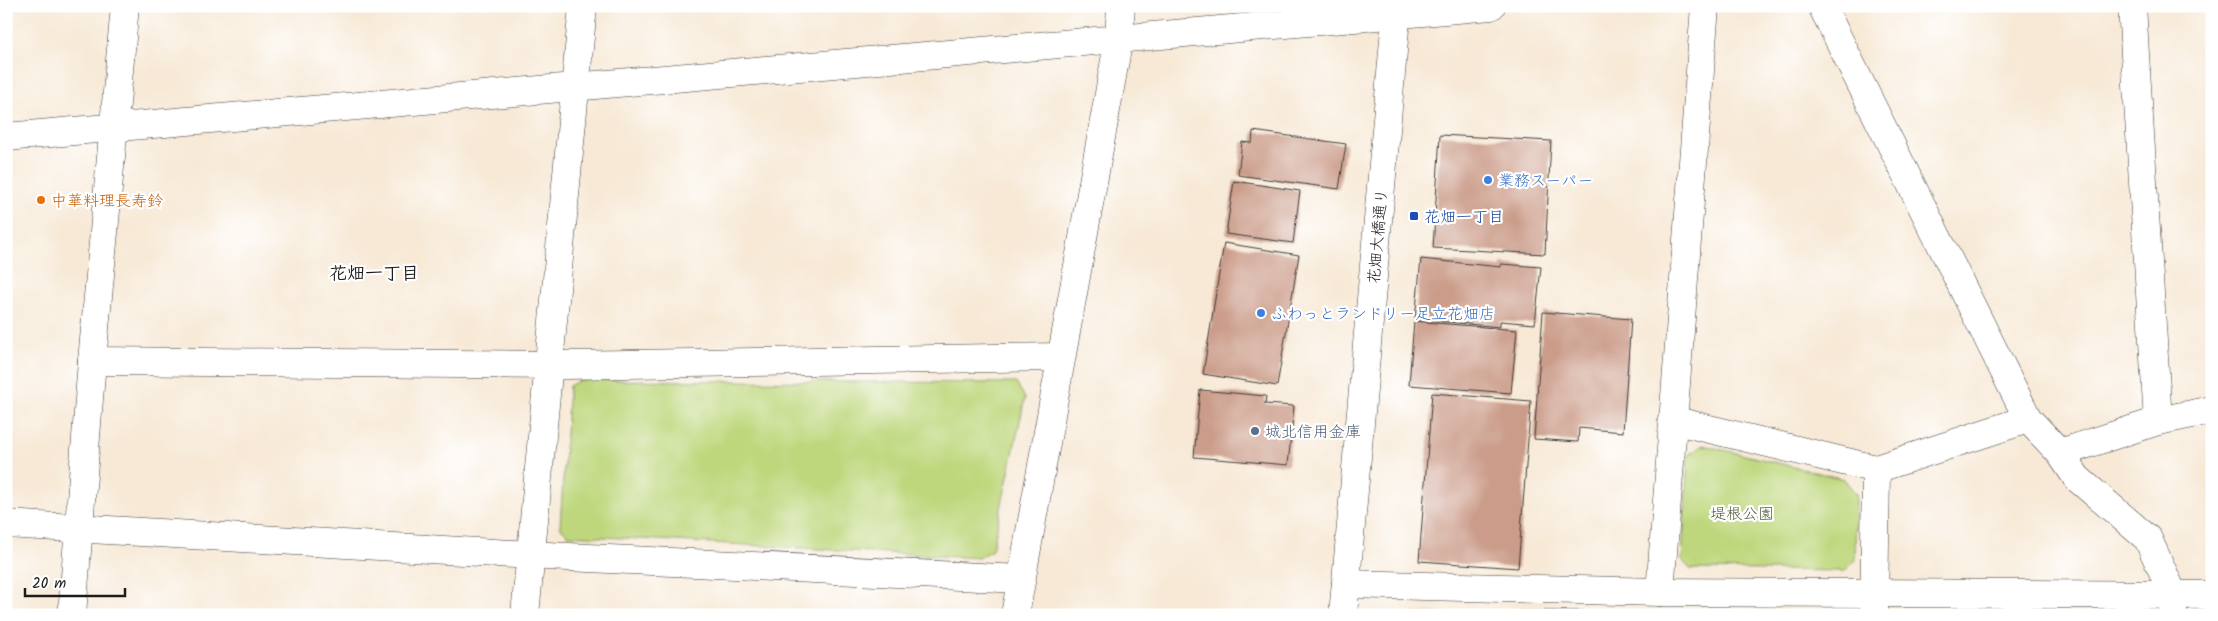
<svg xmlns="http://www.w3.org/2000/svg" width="2218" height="621" viewBox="0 0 2218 621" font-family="Kalam,'Klee One',sans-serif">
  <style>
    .green { fill: #bed77b; stroke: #6d7a4c }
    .building { fill: #cb9c89 }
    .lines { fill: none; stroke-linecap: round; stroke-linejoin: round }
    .minor-casing { stroke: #3d3b38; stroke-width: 29 }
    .tertiary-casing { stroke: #3d3b38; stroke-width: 29 }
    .minor { stroke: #fff; stroke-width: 28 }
    .tertiary { stroke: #fff; stroke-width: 28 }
    .shop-dot { fill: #3f7fe0; stroke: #fff; stroke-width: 2 }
    .food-dot { fill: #e8710a; stroke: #fff; stroke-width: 2 }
    .transit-dot { fill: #1a4fb4; stroke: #fff; stroke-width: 2 }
    .service-dot { fill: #5c6f8a; stroke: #fff; stroke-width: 2 }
    .labels { text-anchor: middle; stroke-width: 4.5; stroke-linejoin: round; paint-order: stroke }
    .shop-label { font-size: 16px; fill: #366cbe; stroke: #fff; text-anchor: start }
    .food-label { font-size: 16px; fill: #c56008; stroke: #fff; text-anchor: start }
    .transit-label { font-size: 16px; fill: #164399; stroke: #fff; text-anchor: start }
    .street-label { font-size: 16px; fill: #1c1c1c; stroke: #fff }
    .service-label { font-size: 16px; fill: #4e5e75; stroke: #fff; text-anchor: start }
    .park-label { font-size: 16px; fill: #555d3d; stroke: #fff }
    .neighbourhood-label { font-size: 18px; font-weight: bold; fill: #1c1c1c; stroke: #fff }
  </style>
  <rect width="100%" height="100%" fill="#fff"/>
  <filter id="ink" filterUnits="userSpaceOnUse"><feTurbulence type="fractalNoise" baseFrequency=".02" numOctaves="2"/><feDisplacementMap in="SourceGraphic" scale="10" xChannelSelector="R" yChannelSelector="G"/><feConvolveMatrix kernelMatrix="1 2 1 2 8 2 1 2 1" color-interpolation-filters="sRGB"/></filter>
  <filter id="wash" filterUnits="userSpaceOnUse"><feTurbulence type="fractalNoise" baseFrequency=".0096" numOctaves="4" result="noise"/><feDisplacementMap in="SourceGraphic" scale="20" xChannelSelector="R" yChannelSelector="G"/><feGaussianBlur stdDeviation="1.12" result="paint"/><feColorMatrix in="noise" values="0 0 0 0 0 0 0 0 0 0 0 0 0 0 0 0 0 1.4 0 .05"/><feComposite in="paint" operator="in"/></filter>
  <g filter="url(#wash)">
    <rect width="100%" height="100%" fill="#f7e9d6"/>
    <g class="green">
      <polygon points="580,380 1016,383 1025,398 992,550 978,558 568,535 560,527 569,386"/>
      <polygon points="1703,445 1844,479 1856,494 1855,560 1845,571 1690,569 1682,560 1688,455"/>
    </g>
    <g id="blocks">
      <g class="building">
        <polygon points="1253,131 1346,144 1339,189 1238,175 1242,142 1252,143"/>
        <polygon points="1440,135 1551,141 1545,254 1433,248"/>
        <polygon points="1234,181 1300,191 1293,243 1226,234"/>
        <polygon points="1224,243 1299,255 1277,386 1203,374"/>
        <polygon points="1421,259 1501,267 1501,264 1541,267 1535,324 1500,321 1500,327 1415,319"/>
        <polygon points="1543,312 1631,319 1623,432 1579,428 1578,442 1534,439"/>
        <polygon points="1414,321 1517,330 1511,393 1409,385"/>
        <polygon points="1200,390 1266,396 1265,404 1294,406 1288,465 1194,457"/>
        <polygon points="1432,393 1531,401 1518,568 1419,561"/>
        <rect x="1518" y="611" width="66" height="4"/>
        <rect x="1411" y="613" width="94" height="2"/>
      </g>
    </g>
  </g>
  <g filter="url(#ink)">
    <use href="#blocks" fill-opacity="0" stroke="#3d3b38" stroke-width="1"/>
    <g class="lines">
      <defs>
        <g id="minor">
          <polyline points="1822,6 2028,419 2060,453 2077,478 2148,539 2173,594 2173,615"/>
          <polyline points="2132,6 2158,421"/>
          <polyline points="92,361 565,365 1061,357"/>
          <polyline points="1672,420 1876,469 2028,419"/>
          <polyline points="2060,453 2158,421 2212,410"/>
          <polyline points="6,524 547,556 1021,579"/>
          <polyline points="1346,584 1660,592 2212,595"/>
          <polyline points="1660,592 1705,6"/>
          <polyline points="525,615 583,6"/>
          <polyline points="1015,615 1119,38 1121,6"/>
          <polyline points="1874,615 1876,469"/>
        </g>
        <g id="tertiary">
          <polyline points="6,137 1491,6"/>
          <polyline points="72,615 92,361 125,6"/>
          <polyline points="1343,615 1397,6"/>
        </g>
      </defs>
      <use href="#minor" class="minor-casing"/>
      <use href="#tertiary" class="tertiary-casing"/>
      <use href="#minor" class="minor"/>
      <use href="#tertiary" class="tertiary"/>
    </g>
  </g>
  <g class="shop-dot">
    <circle cx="1488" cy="180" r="5"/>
    <circle cx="1261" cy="313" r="5"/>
  </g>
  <circle class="food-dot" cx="41" cy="200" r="5"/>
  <rect class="transit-dot" x="1409" y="211" width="10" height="10" rx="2.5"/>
  <circle class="service-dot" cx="1255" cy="431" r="5"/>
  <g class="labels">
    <g class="shop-label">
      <text x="1498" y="186">業務スーパー</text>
      <text x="1271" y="319">ふわっとランドリー足立花畑店</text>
    </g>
    <g class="food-label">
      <text x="51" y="206">中華料理長寿鈴</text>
    </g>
    <g class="transit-label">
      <text x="1424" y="222">花畑一丁目</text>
    </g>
    <g class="street-label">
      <text transform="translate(1377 236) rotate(-85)" y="6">花畑大橋通り</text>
    </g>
    <g class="service-label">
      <text x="1265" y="437">城北信用金庫</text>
    </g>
    <g class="park-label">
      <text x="1742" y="519">堤根公園</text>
    </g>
    <g class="neighbourhood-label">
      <text x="374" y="279">花畑一丁目</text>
    </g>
  </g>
  <rect width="2218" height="621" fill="none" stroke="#fff" stroke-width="25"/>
  <path d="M25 588v8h100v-8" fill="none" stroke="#1c1c1c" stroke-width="2.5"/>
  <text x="32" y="588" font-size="15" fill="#1c1c1c" stroke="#ffffff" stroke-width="4" paint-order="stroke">20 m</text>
</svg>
